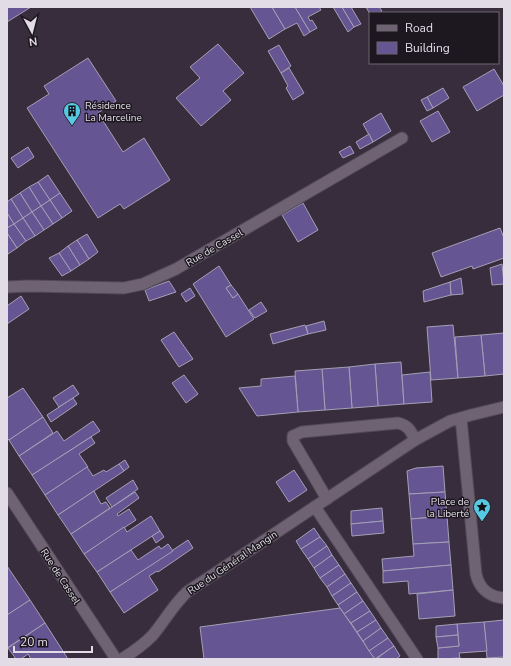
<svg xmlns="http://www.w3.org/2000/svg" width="511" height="666" viewBox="0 0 511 666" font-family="'Nunito Sans',sans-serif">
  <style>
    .building { fill: #655593; stroke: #a4a0b5 }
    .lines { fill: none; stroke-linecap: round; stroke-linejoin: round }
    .service-casing { stroke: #524956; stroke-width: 13 }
    .minor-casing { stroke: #524956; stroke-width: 13 }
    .tertiary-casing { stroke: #524956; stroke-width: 13 }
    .service { stroke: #6e6273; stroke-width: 11 }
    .minor { stroke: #6e6273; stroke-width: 11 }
    .tertiary { stroke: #6e6273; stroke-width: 11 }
    .labels { text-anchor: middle; stroke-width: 3; stroke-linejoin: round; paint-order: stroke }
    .poi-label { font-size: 10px; fill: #e2dce6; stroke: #1d181f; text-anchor: start }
    .street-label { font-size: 10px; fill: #e2dce6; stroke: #1d181f }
  </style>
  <rect width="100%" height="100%" fill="#382d3d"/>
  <g class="building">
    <polygon points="7,7 31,7 7,22"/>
    <polygon points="250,7 272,7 285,29 269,39"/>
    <polygon points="272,7 295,7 310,32 304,36 297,23 285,29"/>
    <polygon points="295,7 319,7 321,10 308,17 310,21 312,20 317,28 310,32"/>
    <polygon points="333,7 342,7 354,27 348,32"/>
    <polygon points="342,7 351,7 361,24 354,27"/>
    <polygon points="366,7 379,7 382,11 379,13 370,14"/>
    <polygon points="218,44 244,73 223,91 231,100 201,126 176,98 200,78 190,67"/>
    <polygon points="279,45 291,66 281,73 268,51"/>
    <polygon points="88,58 116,101 98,113 123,152 144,138 170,180 124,209 120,204 98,218 27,108 49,94 44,86"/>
    <polygon points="289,68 304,93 293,100 286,88 288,86 281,73"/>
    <polygon points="494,69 504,86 504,95 477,111 463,87"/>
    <polygon points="443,88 449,98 433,108 427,97"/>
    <polygon points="427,97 433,108 427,111 421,100"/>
    <polygon points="438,111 450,132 432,142 420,121"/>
    <polygon points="381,113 391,131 373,142 363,124"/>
    <polygon points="369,134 373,142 360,149 356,142"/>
    <polygon points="350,146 354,153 343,158 339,152"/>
    <polygon points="28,147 34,157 18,168 11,158"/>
    <polygon points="48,175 60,193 50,200 38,182"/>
    <polygon points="38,182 50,200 41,206 29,187"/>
    <polygon points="29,187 41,206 32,212 20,193"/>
    <polygon points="20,193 32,212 23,218 11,199"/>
    <polygon points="60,193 72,211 62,218 50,200"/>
    <polygon points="11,199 23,218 14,224 7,213 7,202"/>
    <polygon points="50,200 62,218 53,224 41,206"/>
    <polygon points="303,203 318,230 298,242 282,215"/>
    <polygon points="41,206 53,224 44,230 32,212"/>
    <polygon points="32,212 44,230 35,236 23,218"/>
    <polygon points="7,213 14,224 7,228"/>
    <polygon points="23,218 35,236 26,241 14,224"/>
    <polygon points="14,224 26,241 17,248 7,233 7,228"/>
    <polygon points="500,228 504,238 504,258 473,269 472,266 441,277 432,253"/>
    <polygon points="7,233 17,248 8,254 7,252"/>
    <polygon points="87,234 98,252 89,259 77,240"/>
    <polygon points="77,240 89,259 80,265 68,246"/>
    <polygon points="68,246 80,265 71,271 59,253"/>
    <polygon points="59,253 71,271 62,276 49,258"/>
    <polygon points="502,264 504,284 492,285 490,268"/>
    <polygon points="219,266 231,285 226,288 233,298 238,294 254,319 226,337 193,284"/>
    <polygon points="461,278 463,294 451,295 450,282"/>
    <polygon points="169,281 176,292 149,301 145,290"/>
    <polygon points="450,282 451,295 424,302 423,291"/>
    <polygon points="231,285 238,294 233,298 226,288"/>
    <polygon points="190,288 195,296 186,302 181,294"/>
    <polygon points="21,296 29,309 7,324 7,306"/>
    <polygon points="261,302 267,311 255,318 249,310"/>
    <polygon points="324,321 326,330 308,334 306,326"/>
    <polygon points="305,325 308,334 273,344 270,334"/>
    <polygon points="453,325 458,378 431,380 427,327"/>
    <polygon points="174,332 193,359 179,367 161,340"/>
    <polygon points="504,333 504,374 485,376 481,335"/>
    <polygon points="481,335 485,376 458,378 455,337"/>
    <polygon points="401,362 404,404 378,406 375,364"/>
    <polygon points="375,364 378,406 352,408 349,367"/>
    <polygon points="349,367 352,408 325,410 322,369"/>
    <polygon points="322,369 325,410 298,412 295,371"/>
    <polygon points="430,372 432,402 404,404 402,375"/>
    <polygon points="184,375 198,394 186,403 172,383"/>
    <polygon points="295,376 298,412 257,416 239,388 261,386 261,379"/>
    <polygon points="73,385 79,394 59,407 53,398"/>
    <polygon points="23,388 43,417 9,440 7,438 7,398"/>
    <polygon points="73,398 77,404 51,422 47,415"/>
    <polygon points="43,417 53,433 19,456 9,440"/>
    <polygon points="93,421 100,431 32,475 19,456 57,431 64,441"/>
    <polygon points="91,437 95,443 79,454 88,467 45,495 32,475"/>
    <polygon points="125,460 129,467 124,471 119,464"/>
    <polygon points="119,464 124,471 58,515 45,495 87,467 93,476 104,470 106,472"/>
    <polygon points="443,466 445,492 409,494 407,471 416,468"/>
    <polygon points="294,470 307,490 289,502 276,482"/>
    <polygon points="133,480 138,489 112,507 106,498"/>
    <polygon points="94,491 101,504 106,502 110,508 71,534 58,515"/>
    <polygon points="135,492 139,498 117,514 118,516 129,509 136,520 84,554 71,534"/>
    <polygon points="445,492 447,516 411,519 409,494"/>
    <polygon points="382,508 383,521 351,524 351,511"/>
    <polygon points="151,516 160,531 97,572 84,554 124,527 127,532"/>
    <polygon points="447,516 449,542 413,544 411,519"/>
    <polygon points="383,521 384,533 352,536 351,524"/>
    <polygon points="314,528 320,537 301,549 296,541"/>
    <polygon points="160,531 164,537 156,543 152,536"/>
    <polygon points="320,537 327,546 308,559 301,549"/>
    <polygon points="188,540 193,548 158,572 157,571 149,576 158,590 124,613 110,592"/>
    <polygon points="449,542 451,565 383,571 382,559 414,556 413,544"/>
    <polygon points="168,544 173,551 110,592 97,572 131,550 138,560 159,546 161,549"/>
    <polygon points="327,546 332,555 314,568 308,559"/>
    <polygon points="332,555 339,565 320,578 314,568"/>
    <polygon points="339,565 345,574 327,587 320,578"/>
    <polygon points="451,565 453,590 409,594 408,581 383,583 383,571"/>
    <polygon points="7,566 30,600 7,615"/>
    <polygon points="345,574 351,583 332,596 327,587"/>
    <polygon points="351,583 357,592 338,605 332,596"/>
    <polygon points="453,590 455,616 419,619 417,594"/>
    <polygon points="357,592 363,601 344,614 338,605"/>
    <polygon points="30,600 45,623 7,648 7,615"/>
    <polygon points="363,601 370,611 351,623 344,614"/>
    <polygon points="340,608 375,659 204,659 200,627"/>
    <polygon points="370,611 376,620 357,632 351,623"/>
    <polygon points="376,620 381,628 363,641 357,632"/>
    <polygon points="504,620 504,657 487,658 484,622"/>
    <polygon points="484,622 487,651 459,653 460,658 438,659 438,648 459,646 457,624"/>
    <polygon points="45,623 68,659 31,659 28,654 21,659 16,659 8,648"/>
    <polygon points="457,624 458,635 436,637 436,626"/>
    <polygon points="381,628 388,638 369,651 363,641"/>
    <polygon points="458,635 459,646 438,648 436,637"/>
    <polygon points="388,638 394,646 375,659 369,651"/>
    <polygon points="394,646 400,656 396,659 376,659"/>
  </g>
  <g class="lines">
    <defs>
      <g id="service">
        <path d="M461,418L476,574C479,588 489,597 504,598"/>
        <path d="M327,499L293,441V436L302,432L398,423C408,425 411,431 415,440"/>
        <polyline points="315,507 417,659"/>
      </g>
      <g id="minor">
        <polyline points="7,287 29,286 124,288 143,284 176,269 402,138"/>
        <path d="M122,659C133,652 143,645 152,636C164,622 173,605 187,592L415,440L450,421L471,415L504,407"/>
      </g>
      <polyline id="tertiary" points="7,493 116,659"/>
    </defs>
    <use href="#service" class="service-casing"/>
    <use href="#minor" class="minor-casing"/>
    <use href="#tertiary" class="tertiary-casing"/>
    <use href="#service" class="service"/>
    <use href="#minor" class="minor"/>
    <use href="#tertiary" class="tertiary"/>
  </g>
  <defs>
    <symbol id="building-pin" viewBox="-11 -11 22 30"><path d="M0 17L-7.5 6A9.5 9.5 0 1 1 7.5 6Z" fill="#57c9e2" stroke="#1d181f"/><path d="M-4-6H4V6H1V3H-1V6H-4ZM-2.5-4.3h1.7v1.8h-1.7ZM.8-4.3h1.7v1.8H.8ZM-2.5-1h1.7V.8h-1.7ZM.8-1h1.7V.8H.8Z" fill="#111"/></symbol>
    <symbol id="sight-pin" viewBox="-11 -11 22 30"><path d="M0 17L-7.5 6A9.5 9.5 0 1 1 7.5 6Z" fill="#57c9e2" stroke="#1d181f"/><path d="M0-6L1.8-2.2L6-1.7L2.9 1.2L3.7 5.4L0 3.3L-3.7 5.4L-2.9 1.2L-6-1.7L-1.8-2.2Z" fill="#111"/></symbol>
  </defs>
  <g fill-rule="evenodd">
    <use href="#building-pin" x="62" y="101" width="20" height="27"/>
    <use href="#sight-pin" x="472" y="497" width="20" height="27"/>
  </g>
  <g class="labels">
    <g class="poi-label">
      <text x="85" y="109">Résidence<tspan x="85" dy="12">La Marceline</tspan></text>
      <text x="469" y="505" text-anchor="end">Place de<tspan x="469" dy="12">la Liberté</tspan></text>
    </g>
    <g class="street-label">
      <text transform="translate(214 247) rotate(-30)" y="4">Rue de Cassel</text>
      <text transform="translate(232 562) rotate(-34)" y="4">Rue du Général Mangin</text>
      <text transform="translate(61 576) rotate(57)" y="4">Rue de Cassel</text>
    </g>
  </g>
  <rect width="511" height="666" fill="none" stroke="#e2dce6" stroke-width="16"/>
  <rect x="369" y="12" width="130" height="52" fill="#1d181f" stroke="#6c666f"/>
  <rect x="377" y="25" width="20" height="6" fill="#6e6273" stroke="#6c666f"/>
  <text x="405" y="32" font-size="12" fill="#e2dce6">Road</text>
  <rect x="377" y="42" width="20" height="12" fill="#655593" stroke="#6c666f"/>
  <text x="405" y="52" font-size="12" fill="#e2dce6">Building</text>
  <g transform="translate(32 32) rotate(173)" stroke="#1d181f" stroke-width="3" paint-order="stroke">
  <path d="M0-3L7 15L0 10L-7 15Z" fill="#e2dce6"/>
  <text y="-6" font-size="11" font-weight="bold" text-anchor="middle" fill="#e2dce6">N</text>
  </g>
  <path d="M14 646v6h78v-6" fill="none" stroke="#e2dce6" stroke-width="2"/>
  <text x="20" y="646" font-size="12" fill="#e2dce6" stroke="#1d181f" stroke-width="3" paint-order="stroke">20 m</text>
</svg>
